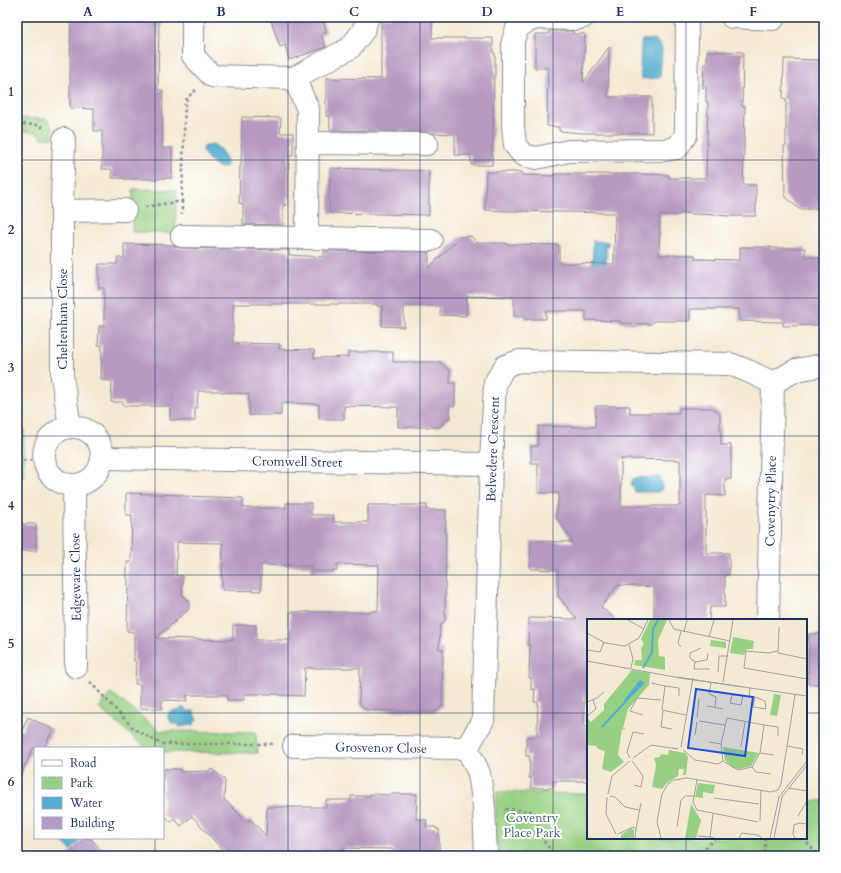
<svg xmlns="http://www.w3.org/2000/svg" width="841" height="873" viewBox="0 0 841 873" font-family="Cardo,serif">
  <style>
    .green { fill: #97d083; stroke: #598070 }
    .water { fill: #52add0; stroke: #366e97 }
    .building { fill: #b79ac1; fill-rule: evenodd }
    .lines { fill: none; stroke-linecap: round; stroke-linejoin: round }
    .minor-casing { stroke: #888c98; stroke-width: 24 }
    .path { stroke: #888c98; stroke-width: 2.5; stroke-dasharray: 3 3; stroke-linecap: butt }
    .minor { stroke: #fff; stroke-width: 22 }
    .grid { fill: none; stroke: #1b2f5e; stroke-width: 1; stroke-opacity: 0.55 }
    .labels { text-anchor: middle; stroke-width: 4; stroke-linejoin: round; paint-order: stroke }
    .street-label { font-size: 13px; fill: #1b2f5e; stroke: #fff }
    .park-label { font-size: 13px; fill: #405f69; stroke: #fff }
    .inset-river { fill: none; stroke: #52add0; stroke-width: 2 }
    .inset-road { fill: none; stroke: #9d9fa4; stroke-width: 1 }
    .view { fill: #1d4ed8; fill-opacity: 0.15; stroke: #1d4ed8; stroke-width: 2 }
    .inset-edge { fill: none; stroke: #1b2f5e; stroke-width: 2 }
    .neatline { fill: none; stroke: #1b2f5e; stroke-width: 1.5 }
    .grid-label { font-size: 13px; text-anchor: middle; font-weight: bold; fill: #1b2f5e }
  </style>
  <rect width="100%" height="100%" fill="#fff"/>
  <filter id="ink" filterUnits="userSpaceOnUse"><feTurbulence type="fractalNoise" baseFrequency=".025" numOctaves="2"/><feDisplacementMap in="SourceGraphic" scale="8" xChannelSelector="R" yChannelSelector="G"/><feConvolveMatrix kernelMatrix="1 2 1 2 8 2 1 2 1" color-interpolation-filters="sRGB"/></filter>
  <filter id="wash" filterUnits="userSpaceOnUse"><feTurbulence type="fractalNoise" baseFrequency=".012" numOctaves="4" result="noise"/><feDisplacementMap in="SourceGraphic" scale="16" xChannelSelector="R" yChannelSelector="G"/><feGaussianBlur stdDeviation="0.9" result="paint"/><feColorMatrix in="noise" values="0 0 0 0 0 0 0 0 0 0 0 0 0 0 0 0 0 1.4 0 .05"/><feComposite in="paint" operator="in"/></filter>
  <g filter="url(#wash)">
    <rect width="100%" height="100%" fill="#f4e9d2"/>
    <g class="green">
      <polygon points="17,118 47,119 53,128 52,139 42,138 35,132 17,131"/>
      <polygon points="133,189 177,190 175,233 132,232"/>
      <polygon points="24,429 23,478 17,473 17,434"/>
      <polygon points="111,693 160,731 256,732 257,753 163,752 163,748 146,748 99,708"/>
      <polygon points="497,792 588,794 588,838 806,838 806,800 824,801 824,856 500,856 495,836"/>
    </g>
    <g class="water">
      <path d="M642,40H654L660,44L662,49L660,77L648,79L641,78C640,70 640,48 642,40Z"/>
      <path d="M212,144C220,147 227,157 227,166L221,168C213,165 207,158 202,151L204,147Z"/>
      <polygon points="593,241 608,242 608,246 606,246 606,267 592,274"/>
      <polygon points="660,477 660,481 662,482 662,489 658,492 635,492 634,488 631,486 632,480 634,478"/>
      <polygon points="181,708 185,708 187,711 194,711 194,715 196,716 197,719 196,721 194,722 194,725 187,725 186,726 179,727 179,724 172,724 171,721 168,719 168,715 169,713 172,713 172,711 179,711"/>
      <polygon points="58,838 83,838 71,850"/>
    </g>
    <g id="blocks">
      <g class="building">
        <polygon points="71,17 159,17 158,90 163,90 162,148 172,148 172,178 160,178 160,179 124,179 123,178 112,178 112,169 102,169 102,131 94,131 94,109 70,108 70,71"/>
        <polygon points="270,17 321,17 327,32 321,35 326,47 289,60 285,45 280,47"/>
        <polygon points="381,17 432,17 432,38 493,38 493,53 495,53 495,76 494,76 492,165 471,165 471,155 455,155 455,134 432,133 427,132 330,130 330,116 326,116 326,78 381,79"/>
        <polygon points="549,31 573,31 573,34 585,34 583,83 609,47 608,97 652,97 652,133 582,133 559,131 559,127 547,126 548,68 535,68 535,34 549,34"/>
        <polygon points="707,51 743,52 742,106 745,106 743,185 756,185 756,216 730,216 680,213 680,215 660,215 659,255 695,255 695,259 740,260 740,247 771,247 771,248 805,248 805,257 824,258 824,325 783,326 783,322 739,321 739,309 690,309 690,321 654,321 651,324 620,323 620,321 586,320 586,311 546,311 546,319 525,319 525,316 514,316 514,297 467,296 466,316 440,315 440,306 404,306 404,327 382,326 382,306 377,306 377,304 233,304 233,343 280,344 279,349 314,350 314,358 348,357 348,352 393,352 393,362 440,362 450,371 450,383 455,383 455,406 449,406 450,417 439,427 398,427 398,407 344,406 344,419 319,419 319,404 281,403 281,415 249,415 249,394 222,392 220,391 198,391 197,408 195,408 195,421 170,420 170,406 123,406 123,402 111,402 112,381 101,380 102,345 98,345 99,326 104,326 104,288 99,288 99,264 117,264 117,258 124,258 124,244 174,245 176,247 182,248 289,250 289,255 324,257 324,251 429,252 429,268 460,237 471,236 477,243 506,243 506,244 559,245 559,263 614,264 615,213 510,211 485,210 486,172 522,172 522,175 554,176 554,174 643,174 669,175 669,178 706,178 708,102 706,102 706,87 703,88 704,64 707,64"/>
        <polygon points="784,59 824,60 824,100 820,100 822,171 824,168 824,209 799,209 785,196 784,146 786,146 786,99 783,99"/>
        <polygon points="242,117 281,118 280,133 293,133 293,155 289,155 288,205 283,205 283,225 243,224 243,204 239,203 240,166 241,166"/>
        <polygon points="330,168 429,171 429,215 329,213"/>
        <path d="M596,406H630V413H679V408H713L720,414V429H721V445H731V479H725V496L706,495V553H729V575H725V607H710L709,620H654V587L618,585L601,607L616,620H588V694H584V727H588V781H553V788H531V778H529L530,756H526V737L537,736L538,702H534L535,689L531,690V678H529L530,645H528L529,618L577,619L558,596V570L530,569L531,541L573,542L556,517L559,493H538V463H531V446H538V426L595,427ZM621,459L680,460V506H621Z"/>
        <path d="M126,493L183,495V496L243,498V508H286V503H311V515H333V522H368V505H427V510H446L445,621L440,626L439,649H443L442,706L435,712L366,710L359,703L360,668H305L304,696L279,695V694H244V700H227V695H187V701L162,700V709L140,708V684H135L136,661H134V632L127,631L128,579L127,578V562H131L132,515H126ZM177,542L223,543L222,590L261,591V565L311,566V571H337V564L379,565L378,611H371V612H290V640H256V625H233V640L156,638L189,609V601L182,594L183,576H176Z"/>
        <rect x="17" y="524" width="19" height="27"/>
        <polygon points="809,634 824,634 824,684 808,684"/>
        <polygon points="28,717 53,729 44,748 33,748 17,784 17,729 22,731"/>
        <polygon points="163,769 180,769 180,772 209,771 212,769 225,780 224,799 247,822 250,819 266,836 267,807 326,807 326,800 351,800 351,796 370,796 369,794 391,795 391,794 417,794 416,819 427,820 426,827 436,827 436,829 439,829 439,856 393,856 393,849 344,848 344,856 228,856 192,816 181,826 175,819 171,822 163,814"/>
        <polygon points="85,838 90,838 107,856 67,856"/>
      </g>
    </g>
  </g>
  <g filter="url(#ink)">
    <use href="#blocks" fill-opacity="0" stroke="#888c98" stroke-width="1"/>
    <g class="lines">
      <defs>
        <g id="minor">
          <polyline points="193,17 193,56 212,76 294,78 308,109 307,238"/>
          <polyline points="583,17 575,19 536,18 526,22 517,28 513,41 513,126 515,145 523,155 536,158 569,151 665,150 677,148 686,135 687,17"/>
          <polyline points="732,17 773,19 773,17"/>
          <polyline points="294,78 350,48 363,31 368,17"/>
          <polyline points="64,139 62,202 62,376 70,427"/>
          <polyline points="308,143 427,144"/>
          <polyline points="62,211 125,210"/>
          <polyline points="182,236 431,240"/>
          <polyline points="773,383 796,370 818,366 824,366"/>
          <circle cx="73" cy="456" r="29"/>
          <polyline points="103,458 491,464"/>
          <polyline points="74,486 76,667"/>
          <polyline points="768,620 773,383"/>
          <polyline points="294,746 467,748"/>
          <polyline points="486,856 484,807 479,773 467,748 483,720 491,464 495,383 505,366 519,361 730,364 748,371 773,383"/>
        </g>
      </defs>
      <use href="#minor" class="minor-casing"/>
      <g class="path">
        <polyline points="17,124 40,125 45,130"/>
        <polyline points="182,201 182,214"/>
        <polyline points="145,207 182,201 185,102 189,96 196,90"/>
        <polyline points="17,460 44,461"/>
        <polyline points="90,682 134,729 161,744 273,744"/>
        <polyline points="505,809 533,811 543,840 555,856"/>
        <polyline points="765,838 765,856"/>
        <polyline points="803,838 819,856"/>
        <polyline points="696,856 716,838"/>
      </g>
      <use href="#minor" class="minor"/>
    </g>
  </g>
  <path class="grid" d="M155,17V748M288,17V856M420,17V856M553,17V856M686,17V620M17,160H824M17,298H824M17,436H824M17,575H824M17,713H588M806,713H824M155,838V856M686,838V856"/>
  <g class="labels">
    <g class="street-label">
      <text transform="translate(62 319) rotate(-90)" y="5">Cheltenham Close</text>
      <text transform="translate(492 449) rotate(-88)" y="5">Belvedere Crescent</text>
      <text transform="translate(297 461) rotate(1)" y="5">Cromwell Street</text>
      <text transform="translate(770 501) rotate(-89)" y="5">Covenytry Place</text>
      <text transform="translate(75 577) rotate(-91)" y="5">Edgeware Close</text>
      <text transform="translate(381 747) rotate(1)" y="5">Grosvenor Close</text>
    </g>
    <g class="park-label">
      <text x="532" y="822">Coventry<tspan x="532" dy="15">Place Park</tspan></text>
    </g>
  </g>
  <g transform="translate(587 619)">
    <rect width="220" height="220" fill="#f4e9d2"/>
    <path d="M63,1H80L71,21L72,37L78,38V51L47,46L48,41H55L54,29L57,25L54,20ZM146,18L167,22L166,30H160L157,36L143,34ZM124,21L139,23V29L123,27ZM45,51L63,54L62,66L41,90L36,109L41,111L35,110L31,136L37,143L24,153L15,150L18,132L11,130L9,127L0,126V99L4,103L17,91V85ZM187,75L194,76L190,97L183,96ZM136,128L172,134L164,147L152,150L146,149L138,141ZM82,131L98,134L101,138L99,156H96L97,150H92L91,157L80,164L75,170L65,168L69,146L67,139L73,138L74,135L81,136ZM111,164L128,166L126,175L116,173V179L108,178ZM104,185L114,201L109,219H98ZM44,209L47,211V219H34V216Z" fill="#97d083"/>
    <path d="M53,61L58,64L39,83L37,81Z" fill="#52add0"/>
    <path class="inset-river" d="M56,49L65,33L66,10L71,1M15,108L39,82"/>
    <path class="inset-road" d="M41,1L57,10M82,1L87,10L143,22M192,8L191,34L220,40M97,13L100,1M0,14L18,24L38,27L52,19L61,1M122,18L127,1M42,26L46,40L44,49M94,28L91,24L94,12M114,29L103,34V39L108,43L120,41L121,34M0,31L13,33L17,23M190,32L182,34L159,32L157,49L220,60M0,42L93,59L220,77M108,43L107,50H123M131,53L132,37H141M90,58L156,68M136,63L146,1M64,64L78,67L75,91L99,96M124,64L122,75L129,78L128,89M78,67L92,69V77M156,77L154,86L143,84L145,76H150L162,78L163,69M162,77L168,78L178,82L179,90L166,88L168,78M0,83L10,79L17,73M120,87L136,90M76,92L74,108L85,110M56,96L43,92L50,79L74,81M0,97L9,90L6,81M110,99L112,80M140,99L177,106L173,134L165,148L151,151L136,142L134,125ZM112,102L138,106M177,106L191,108V117M108,116L110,103M122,123L134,125M200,127L216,130L215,136M94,128L106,59M154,128L158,103M96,131L108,141L131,145L136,142M173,134L187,136M43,139L40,133L46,113L57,115M46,139L64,126L91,130M45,142L56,157L54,168L47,166M165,148L169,153L184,155M110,161L106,183L110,191L171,203M201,169L220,172M21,175L25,157L43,142M23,177L28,178L38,188L52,191M20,178L19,195L29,215M127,179L172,185M126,195L123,218L127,219M211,197L220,182M173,202L174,171M90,208L94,181L98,177H107M49,210L54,184M31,215L46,208L49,210L48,219M111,217L123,218M74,219L70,203L75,175L81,165L87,161L100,159L184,173L191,171L194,165L208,76M152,219L155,214L171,216L175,219M183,219L192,178L220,142M187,219L195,178L220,146M208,219L206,215L207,206L212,204L220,205"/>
    <path class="view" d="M109,70L166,78L158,137L101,129Z"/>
    <rect width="220" height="220" class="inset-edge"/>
  </g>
  <rect width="841" height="873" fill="none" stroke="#fff" stroke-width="44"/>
  <rect x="34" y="747" width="130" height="92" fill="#ffffff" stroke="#a4acbf"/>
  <rect x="42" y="760" width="20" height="6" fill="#ffffff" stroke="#a4acbf"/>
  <text x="70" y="767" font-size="12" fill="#1b2f5e">Road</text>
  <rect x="42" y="777" width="20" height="12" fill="#97d083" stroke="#a4acbf"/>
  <text x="70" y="787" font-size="12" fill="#1b2f5e">Park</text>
  <rect x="42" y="797" width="20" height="12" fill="#52add0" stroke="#a4acbf"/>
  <text x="70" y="807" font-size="12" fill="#1b2f5e">Water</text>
  <rect x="42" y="817" width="20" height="12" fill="#b79ac1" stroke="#a4acbf"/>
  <text x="70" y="827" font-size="12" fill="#1b2f5e">Building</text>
  <rect x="22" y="22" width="797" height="829" class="neatline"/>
  <g class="grid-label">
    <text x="88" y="16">A</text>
    <text x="221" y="16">B</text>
    <text x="354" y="16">C</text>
    <text x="487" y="16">D</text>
    <text x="620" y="16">E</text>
    <text x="753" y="16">F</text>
    <text x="11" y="96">1</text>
    <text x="11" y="234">2</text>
    <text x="11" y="372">3</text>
    <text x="11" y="510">4</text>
    <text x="11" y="648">5</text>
    <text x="11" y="786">6</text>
  </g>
</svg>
